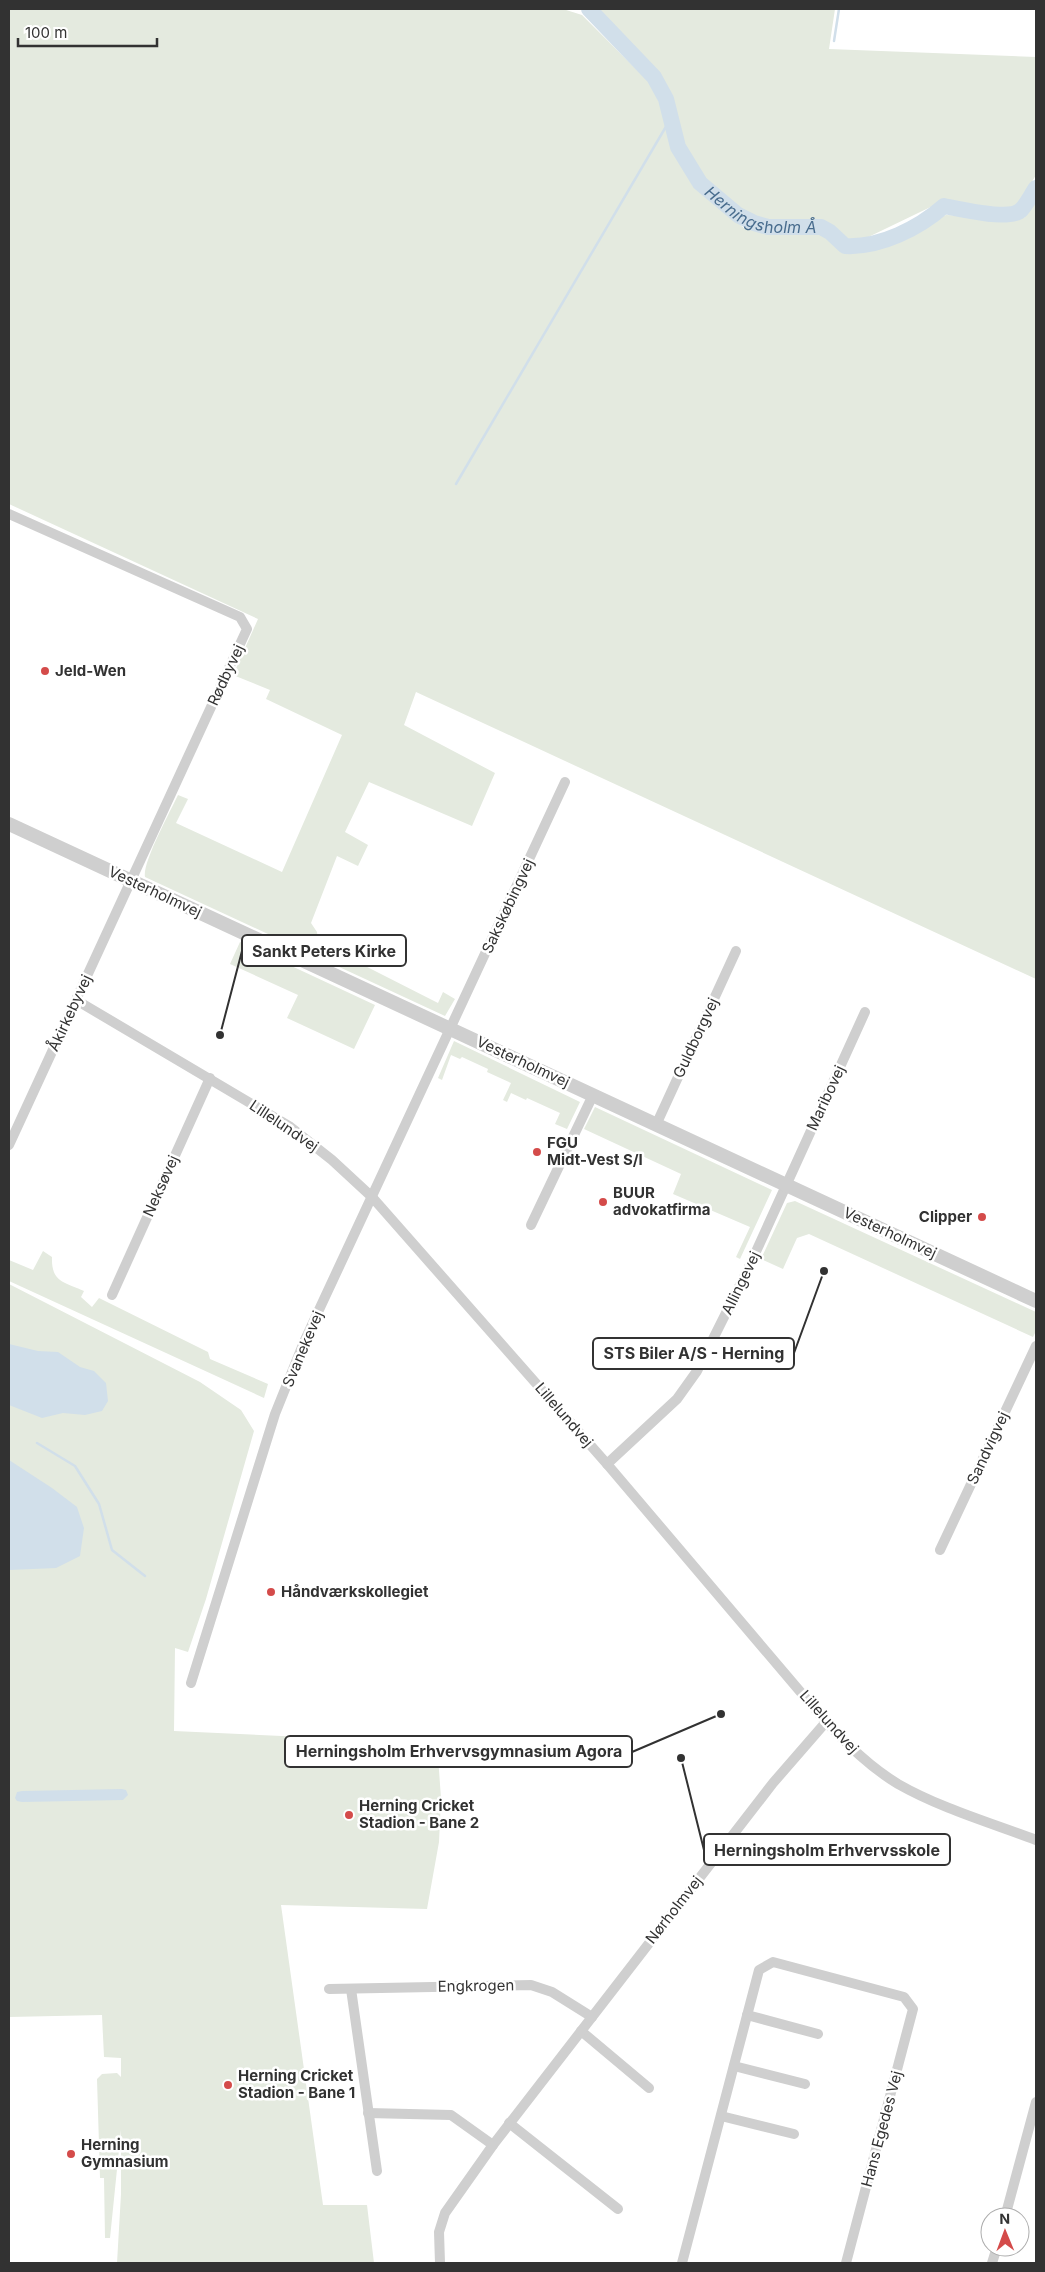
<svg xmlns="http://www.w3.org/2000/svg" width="1045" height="2272" viewBox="0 0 1045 2272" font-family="Inter,sans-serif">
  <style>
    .green { fill: #e4eadf }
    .water { fill: #d1dfea }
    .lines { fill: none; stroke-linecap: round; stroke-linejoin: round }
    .stream { stroke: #d1dfea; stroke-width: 2.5 }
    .river { stroke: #d1dfea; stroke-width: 16 }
    .minor { stroke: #cfcfcf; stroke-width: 10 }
    .tertiary { stroke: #cfcfcf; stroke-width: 14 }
    .poi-dot { fill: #d44b4a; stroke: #fff; stroke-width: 2 }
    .labels { text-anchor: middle; stroke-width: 5; stroke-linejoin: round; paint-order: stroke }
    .poi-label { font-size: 15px; font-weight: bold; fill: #323232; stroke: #fff; text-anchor: start }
    .street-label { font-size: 15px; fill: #323232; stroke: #fff }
    .water-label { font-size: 16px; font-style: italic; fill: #486c8d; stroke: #fff }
    .leader { fill: none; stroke: #323232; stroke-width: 2 }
    .callout-dot { fill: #323232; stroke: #fff; stroke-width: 2 }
    .callout { fill: #fff; stroke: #323232; stroke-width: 2 }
    .callout-label { font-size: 16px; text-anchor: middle; font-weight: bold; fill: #323232 }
  </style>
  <rect width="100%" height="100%" fill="#fff"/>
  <g class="green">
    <path d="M9,9H563L582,15L650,83L661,106L671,146L693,186L744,228L821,234L844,253L946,215L1024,218L1036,194V979L416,692L404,725L495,773L472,826L369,782L345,832L368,845L358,866L337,856L311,923L317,932L318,942L438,1003L443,992L455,999L445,1016L145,877C142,863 171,810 178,795L188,799L176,823L282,872L342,735L266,699L270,690L233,675L258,619L9,504Z"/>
    <polygon points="598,9 835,9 829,49 1036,57 1036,175 1016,208 969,208 943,201 858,242 845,240 827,222 769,222 739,211 705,181 683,146 669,96 658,79"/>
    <polygon points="240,942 375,1005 354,1049 287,1018 298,995 230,964"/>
    <polygon points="454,1041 580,1102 567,1129 555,1124 560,1113 527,1098 526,1100 511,1093 507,1102 503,1100 511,1083 487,1072 488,1069 462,1057 460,1059 451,1055 442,1080 438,1078"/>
    <polygon points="595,1107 772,1190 740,1259 736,1257 750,1227 673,1194 681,1174 584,1129"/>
    <polygon points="795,1201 1036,1312 1036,1331 1033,1337 809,1234 797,1238 783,1269 761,1259 787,1203"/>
    <path d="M43,1251L52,1257C51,1282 64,1282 84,1291L81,1297L92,1307L99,1298L208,1352L210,1359L268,1384L264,1398L9,1281V1260L33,1270Z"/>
    <polygon points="9,1284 200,1382 241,1410 254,1431 206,1599 188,1652 175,1648 174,1731 437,1743 441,1798 439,1842 427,1909 281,1905 323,2205 367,2205 374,2263 117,2263 121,2194 121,2130 110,2238 105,2238 104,2178 100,2178 97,2079 102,2074 117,2073 121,2077 121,2058 104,2057 102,2015 9,2017"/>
  </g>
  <g class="water">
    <polygon points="9,1344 38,1351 58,1352 80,1367 94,1371 106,1383 108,1401 102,1411 85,1415 63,1413 42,1418 9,1405"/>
    <polygon points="9,1460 52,1488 77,1507 84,1528 80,1556 56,1568 9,1570"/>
    <polygon points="122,1789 126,1790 128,1795 123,1800 22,1802 17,1801 15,1798 17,1792 22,1791"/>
  </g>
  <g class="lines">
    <g class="stream">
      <polyline points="834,41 839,9"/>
      <polyline points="456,484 671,118"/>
      <polyline points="37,1443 75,1466 99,1504 112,1550 145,1576"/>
    </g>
    <path class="river" id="s1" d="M589,9L654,77L666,99L678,147L700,183L738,215L754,223L768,227H821L830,232L845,246C880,248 919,228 944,206C959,209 1010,221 1021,210C1027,204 1031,195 1036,188"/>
    <g class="minor">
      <polyline points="9,514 240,617 247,629 9,1145"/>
      <path d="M76,1000L289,1126L332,1160L372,1197L607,1464L826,1722C848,1745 870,1767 898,1784C940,1808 991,1823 1036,1840"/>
      <polyline points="656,1125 736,951"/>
      <polyline points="531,1225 593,1095"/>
      <polyline points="112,1295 210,1078"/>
      <polyline points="607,1464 677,1399 697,1371 749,1267 865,1012"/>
      <polyline points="940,1550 1036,1346"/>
      <polyline points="191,1683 275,1414 304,1342 565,782"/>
      <polyline points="329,1989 531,1985 552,1992 592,2017"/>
      <polyline points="351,1989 377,2171"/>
      <polyline points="747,2015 818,2034"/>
      <polyline points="581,2031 649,2088"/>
      <polyline points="734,2066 805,2084"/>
      <polyline points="368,2113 451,2115 493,2145"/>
      <polyline points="721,2116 794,2134"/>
      <polyline points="509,2123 618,2209"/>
      <polyline points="1005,2217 1036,2102"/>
      <polyline points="440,2263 439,2232 445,2213 493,2145 773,1783 826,1722"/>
      <polyline points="682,2263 759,1970 773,1962 904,1997 913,2009 846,2263"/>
      <polyline points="992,2263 997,2247"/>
    </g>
    <polyline class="tertiary" points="9,824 1036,1301"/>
  </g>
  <g class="poi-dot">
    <circle cx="45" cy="671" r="5"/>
    <circle cx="537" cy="1152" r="5"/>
    <circle cx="603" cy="1202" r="5"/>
    <circle cx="982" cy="1217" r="5"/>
    <circle cx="271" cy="1592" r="5"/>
    <circle cx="349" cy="1815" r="5"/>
    <circle cx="228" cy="2085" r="5"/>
    <circle cx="71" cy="2154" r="5"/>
  </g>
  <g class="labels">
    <g class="poi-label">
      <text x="55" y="676">Jeld-Wen</text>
      <text x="547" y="1148">FGU<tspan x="547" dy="17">Midt-Vest S/I</tspan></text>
      <text x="613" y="1198">BUUR<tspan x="613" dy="17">advokatfirma</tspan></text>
      <text x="972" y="1222" text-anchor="end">Clipper</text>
      <text x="281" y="1597">Håndværkskollegiet</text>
      <text x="359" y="1811">Herning Cricket<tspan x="359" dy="17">Stadion - Bane 2</tspan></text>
      <text x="238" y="2081">Herning Cricket<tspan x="238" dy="17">Stadion - Bane 1</tspan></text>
      <text x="81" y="2150">Herning<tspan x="81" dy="17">Gymnasium</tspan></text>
    </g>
    <g class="street-label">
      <text transform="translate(226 675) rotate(-65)" y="5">Rødbyvej</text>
      <text transform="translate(155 892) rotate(25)" y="5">Vesterholmvej</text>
      <text transform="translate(508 906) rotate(-65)" y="5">Sakskøbingvej</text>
      <text transform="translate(70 1013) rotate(-65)" y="5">Åkirkebyvej</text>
      <text transform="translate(696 1038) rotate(-65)" y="5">Guldborgvej</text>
      <text transform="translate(523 1062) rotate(25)" y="5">Vesterholmvej</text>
      <text transform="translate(826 1098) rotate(-65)" y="5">Maribovej</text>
      <text transform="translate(284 1126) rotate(34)" y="5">Lillelundvej</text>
      <text transform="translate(161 1186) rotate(-66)" y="5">Neksøvej</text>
      <text transform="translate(890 1233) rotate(25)" y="5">Vesterholmvej</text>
      <text transform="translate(741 1283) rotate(-64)" y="5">Allingevej</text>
      <text transform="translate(303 1349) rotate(-67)" y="5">Svanekevej</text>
      <text transform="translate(564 1415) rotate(49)" y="5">Lillelundvej</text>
      <text transform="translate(988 1448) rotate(-65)" y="5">Sandvigvej</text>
      <text transform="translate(829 1722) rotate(48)" y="5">Lillelundvej</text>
      <text transform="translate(674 1910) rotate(-52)" y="5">Nørholmvej</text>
      <text transform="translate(476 1986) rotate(-1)" y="5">Engkrogen</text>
      <text transform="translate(882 2129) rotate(-75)" y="5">Hans Egedes Vej</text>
    </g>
    <g class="water-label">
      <text dy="6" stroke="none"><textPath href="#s1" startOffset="281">Herningsholm Å</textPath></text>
    </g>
  </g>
  <path class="leader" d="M220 1035L242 951M824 1271L794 1353M721 1714L632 1752M681 1758L704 1850"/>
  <g class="callout-dot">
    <circle cx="220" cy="1035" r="5"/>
    <circle cx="824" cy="1271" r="5"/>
    <circle cx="721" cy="1714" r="5"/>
    <circle cx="681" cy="1758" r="5"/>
  </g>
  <g class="callout">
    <rect x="242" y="935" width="164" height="31" rx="5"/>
    <rect x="593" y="1338" width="201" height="31" rx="5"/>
    <rect x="285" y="1736" width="347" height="31" rx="5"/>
    <rect x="704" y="1834" width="246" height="31" rx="5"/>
  </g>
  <g class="callout-label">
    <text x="324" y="957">Sankt Peters Kirke</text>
    <text x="694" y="1359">STS Biler A/S - Herning</text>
    <text x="459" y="1757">Herningsholm Erhvervsgymnasium Agora</text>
    <text x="827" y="1856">Herningsholm Erhvervsskole</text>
  </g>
  <rect width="1045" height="2272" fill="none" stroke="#323232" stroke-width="20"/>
  <g transform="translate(1005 2232) rotate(359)"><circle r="24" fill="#ffffff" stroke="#adadad"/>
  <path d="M0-4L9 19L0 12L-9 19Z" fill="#d44b4a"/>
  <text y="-8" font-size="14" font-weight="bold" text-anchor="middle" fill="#323232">N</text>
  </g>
  <path d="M18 38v8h139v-8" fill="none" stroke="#323232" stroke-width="2.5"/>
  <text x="25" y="38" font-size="15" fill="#323232" stroke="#ffffff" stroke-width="4" paint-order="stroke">100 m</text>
</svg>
